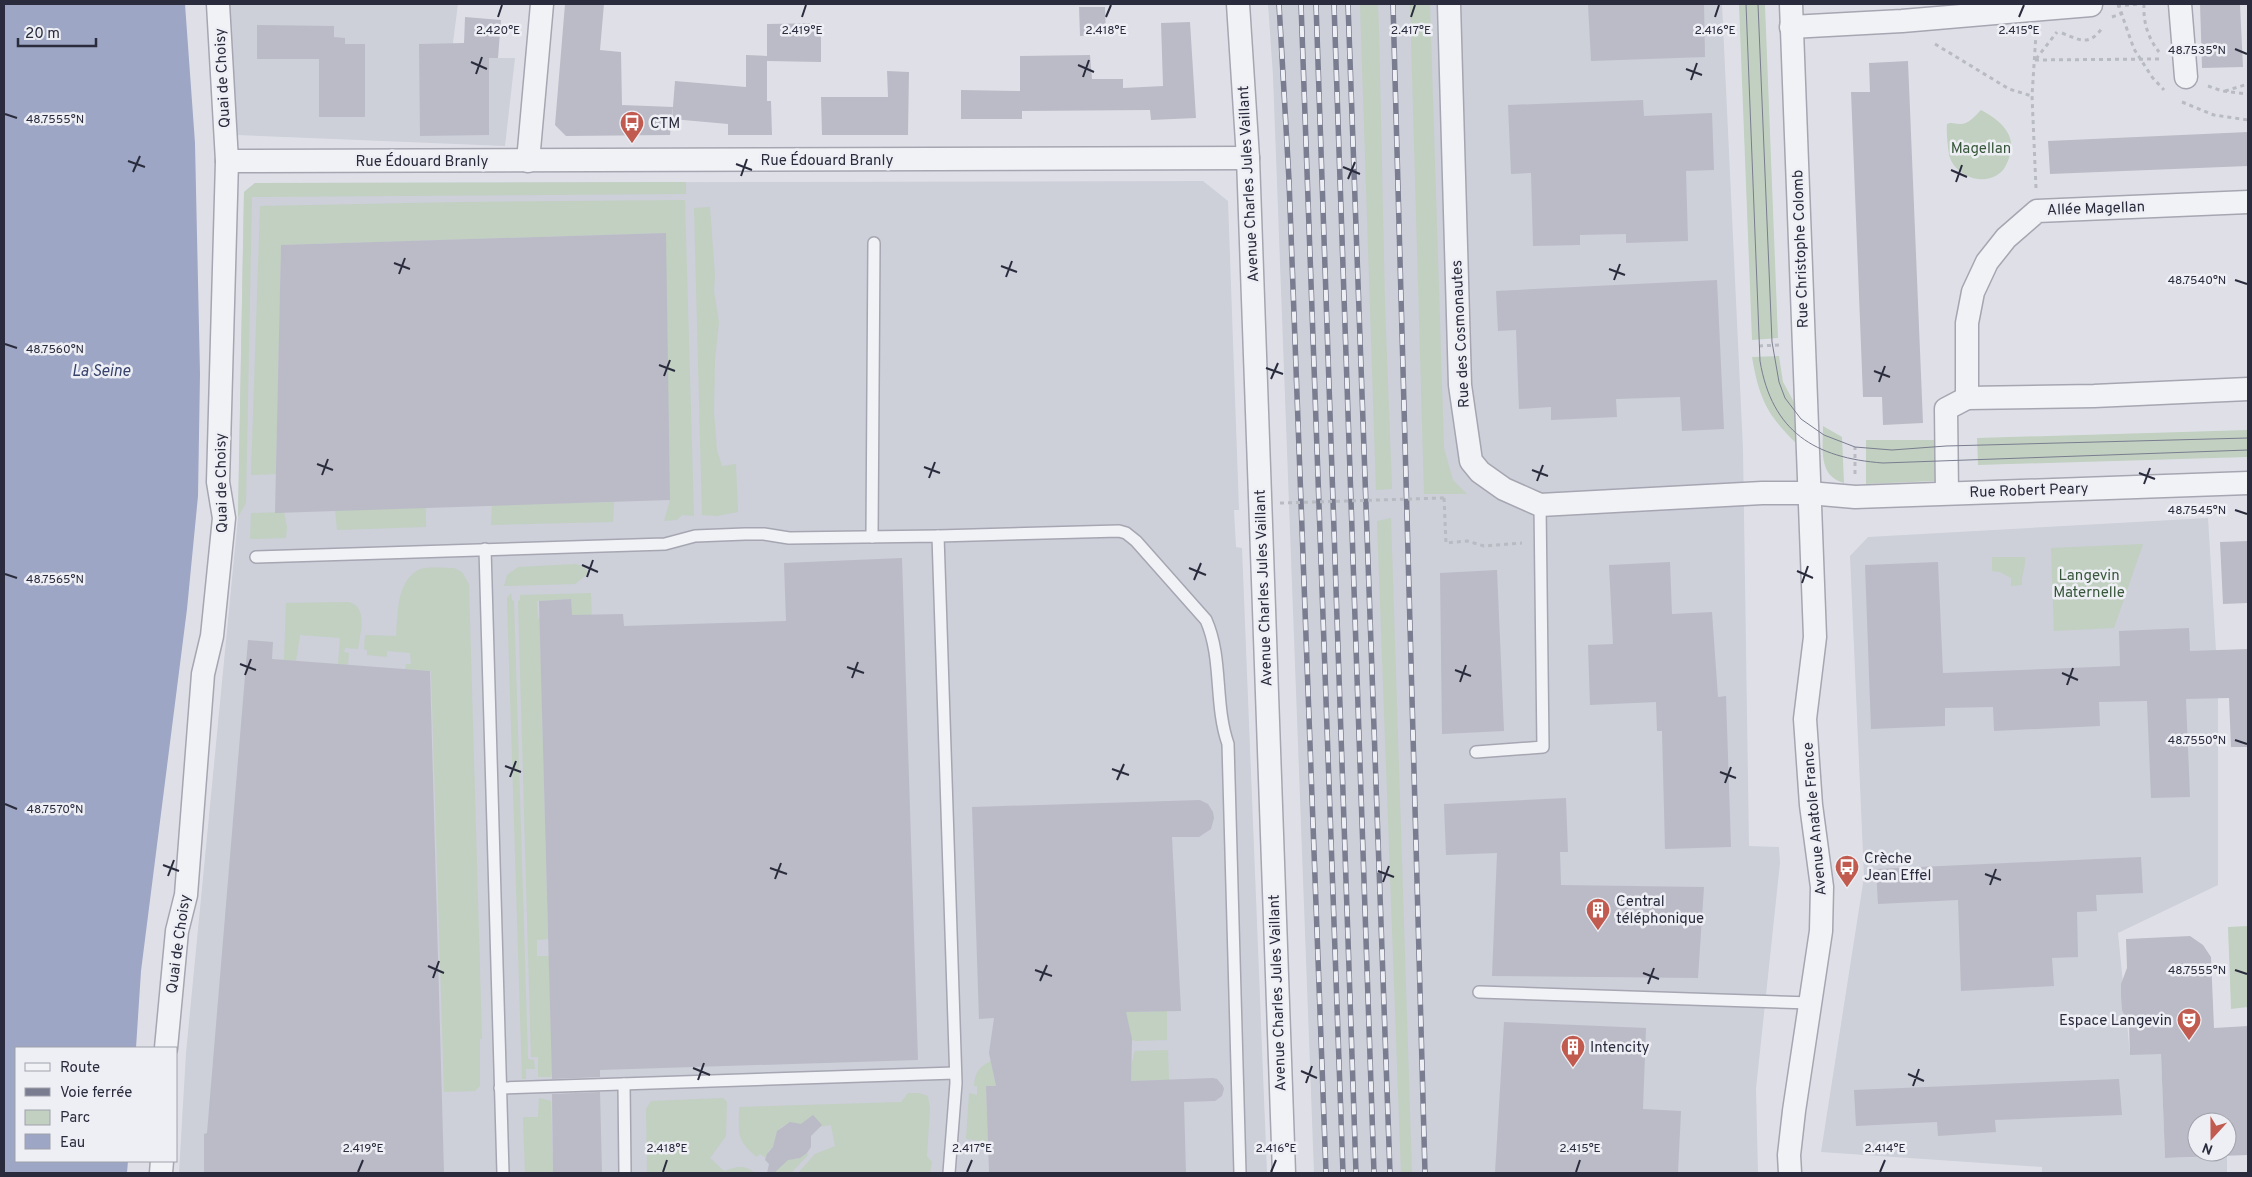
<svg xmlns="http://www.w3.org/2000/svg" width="2252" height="1177" viewBox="0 0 2252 1177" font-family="Overpass,sans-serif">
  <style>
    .built { fill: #cdcfd9 }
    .green { fill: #c1d0c1; fill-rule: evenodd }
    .water { fill: #9da6c4 }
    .building { fill: #babbc6; fill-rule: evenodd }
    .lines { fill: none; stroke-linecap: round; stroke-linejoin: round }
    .lane-casing { stroke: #a5a6b1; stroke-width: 14 }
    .street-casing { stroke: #a5a6b1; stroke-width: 25 }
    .path { stroke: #b9bbc2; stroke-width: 3; stroke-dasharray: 4 4; stroke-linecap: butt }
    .lane { stroke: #f1f2f6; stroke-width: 11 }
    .street { stroke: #f1f2f6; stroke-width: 22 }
    .tram { stroke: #7a7d8f; stroke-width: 1 }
    .rail-casing { stroke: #7a7d8f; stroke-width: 5.5 }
    .rail { stroke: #eeeff5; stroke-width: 4; stroke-dasharray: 11; stroke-linecap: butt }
    .path-bridge { stroke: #b9bbc2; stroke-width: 3; stroke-dasharray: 4 4; stroke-linecap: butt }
    .ticks { fill: none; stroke: #2a2c3d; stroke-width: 2 }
    .labels { text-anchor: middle; stroke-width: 5; stroke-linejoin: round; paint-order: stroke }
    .street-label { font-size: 15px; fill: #2a2c3d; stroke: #eeeff5 }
    .poi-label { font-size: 15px; fill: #2a2c3d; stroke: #eeeff5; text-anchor: start }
    .park-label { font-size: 15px; fill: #38573a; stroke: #eeeff5 }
    .water-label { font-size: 16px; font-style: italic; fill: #37426d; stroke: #eeeff5 }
    .ticks-label { font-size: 12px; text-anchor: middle; fill: #2a2c3d; stroke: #eeeff5; stroke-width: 5; stroke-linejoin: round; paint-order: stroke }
  </style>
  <rect width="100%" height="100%" fill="#dfe0e7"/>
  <g class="built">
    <polygon points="227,4 458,4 451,58 515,58 505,146 236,135"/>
    <polygon points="1268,4 1722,4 1743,449 1749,846 1779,847 1780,863 1756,1089 1758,1173 1314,1173 1273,76"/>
    <polygon points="1203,181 1228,201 1239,510 1234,510 1236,547 1242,548 1267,1173 179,1173 186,1053 238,517 244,192 255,183"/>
    <polygon points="2208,518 2218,684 2218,885 2118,933 2130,1054 2161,1054 2165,1158 2227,1156 2227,1173 2042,1173 2042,1167 1821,1152 1864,877 1850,556 1868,537"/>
  </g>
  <g class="green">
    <polygon points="1360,4 1378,4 1379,30 1385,304 1392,489 1376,490"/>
    <polygon points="1410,4 1430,4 1444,448 1453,480 1467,494 1424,494"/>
    <polygon points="1739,4 1765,4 1778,338 1752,340"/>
    <path d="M1981,110C2000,120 2018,135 2009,158C2007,163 2005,169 2001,172C1985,187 1957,177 1950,158C1948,153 1946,128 1947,124C1952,122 1954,124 1960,124C1969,124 1975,116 1981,110Z"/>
    <polygon points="686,182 686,194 252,197 246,503 238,517 244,192 255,183"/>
    <polygon points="685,200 694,516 682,515 677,520 664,521 670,500 665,233 281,245 276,474 251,475 260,206 462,202"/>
    <polygon points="710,207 715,276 714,291 719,322 715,360 714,412 717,450 722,466 736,464 738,512 717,516 702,515 694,208"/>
    <path d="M1779,356L1783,382L1795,404L1796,443C1766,414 1759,397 1752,357Z"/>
    <path d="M1823,426L1842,437L1844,483C1818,476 1823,449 1823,426Z"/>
    <polygon points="2248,430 2248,457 1978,465 1977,438"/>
    <polygon points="1866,440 1935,440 1935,481 1866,484"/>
    <polygon points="614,502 613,522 491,525 492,505"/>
    <polygon points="426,508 426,527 337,530 335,509"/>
    <polygon points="284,512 287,527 286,538 250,539 251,513"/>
    <polygon points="1391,518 1412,1173 1401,1173 1377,521"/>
    <polygon points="2143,544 2114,628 2054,631 2051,548"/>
    <path d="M1992,557H2025C2026,568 2021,574 2022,585L2011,586V578L2000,572L1992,571Z"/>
    <polygon points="576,564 584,567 589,573 575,584 504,586 507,575 518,567"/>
    <path d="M454,568L462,572L469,584L482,1039H480V1086L475,1091L444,1092L431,671L405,669L406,664H411L410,653L387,651V657L367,655V650L364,649L365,635L396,636C398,615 396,583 418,570C426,566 445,568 454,568Z"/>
    <polygon points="511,593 512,600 514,601 528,1059 534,1060 535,1069 526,1069 526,1079 522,1079 507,598"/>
    <path d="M591,593L592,628L540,630L548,939L537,940V956H549L552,1071L551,1077H538V1057H531L518,601L520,600V595ZM571,599V617L538,618L537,601Z"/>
    <path d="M348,602C369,606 360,635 358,649L345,648L344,652L349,653L348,665L338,664L340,638L300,635L296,661L284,660L286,603Z"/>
    <polygon points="2248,926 2248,1007 2231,1009 2228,927"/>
    <polygon points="1167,1011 1167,1040 1136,1041 1132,1040 1124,1012"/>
    <polygon points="1168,1050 1169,1080 1127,1081 1135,1051"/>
    <path d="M991,1061L996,1086H986L988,1147H982L981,1141L966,1139L969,1093L977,1095V1086H974C975,1072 979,1067 991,1061Z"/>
    <path d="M908,1093H919L928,1096L930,1108L927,1156L932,1162L930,1173H798L815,1154L835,1146L831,1125L807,1129C792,1117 772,1125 776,1146L769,1150L766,1158L760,1154L757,1157C735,1139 739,1133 739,1107L901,1102Z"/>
    <polygon points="539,1098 551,1101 553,1173 525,1173 523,1117 538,1117"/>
    <path d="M723,1098L727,1102L726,1136L710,1158L724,1171C736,1167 744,1164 755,1173H647L646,1109L651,1101Z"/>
    <polygon points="807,1153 808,1155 791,1173 773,1173 771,1171 785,1158 797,1159"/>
  </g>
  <polygon class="water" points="4,4 185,4 195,143 200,374 198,496 187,609 141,971 136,1048 16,1048 16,1161 128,1161 127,1173 4,1173"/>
  <g class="building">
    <polygon points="565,4 604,4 600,50 621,52 622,105 673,107 670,135 566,136 555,125"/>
    <polygon points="1588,4 1704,4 1705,57 1591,61"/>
    <polygon points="2200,4 2240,4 2243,67 2202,68"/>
    <polygon points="1079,7 1105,7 1106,34 1080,36"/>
    <polygon points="465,17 501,20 498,58 489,58 489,135 420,136 419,44 464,43"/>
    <polygon points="1190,22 1196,118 1151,120 1150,110 1022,111 1022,119 961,119 961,90 1020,91 1020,56 1090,55 1092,79 1123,79 1123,88 1163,86 1161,23"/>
    <polygon points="821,23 821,62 767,61 767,24"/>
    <polygon points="257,25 334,26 334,37 345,38 345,44 365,44 365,117 319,117 319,59 257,59"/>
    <polygon points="746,55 767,56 767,101 771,101 772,135 728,135 728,124 672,119 675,81 746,87"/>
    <polygon points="1908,61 1923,423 1883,425 1882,397 1863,397 1851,92 1870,92 1869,63"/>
    <polygon points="887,71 909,72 908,135 822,135 821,97 888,97"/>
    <polygon points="1643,100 1644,116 1712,113 1714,170 1686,171 1688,241 1626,243 1626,234 1580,235 1580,245 1533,246 1531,173 1511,174 1508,105"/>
    <polygon points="2248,132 2248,166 2050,174 2048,141"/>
    <polygon points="666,233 670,500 275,513 281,245"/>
    <polygon points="1717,280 1724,429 1682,431 1680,397 1616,399 1617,417 1551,420 1551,407 1519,409 1516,330 1498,331 1496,291"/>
    <polygon points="2248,541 2248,603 2223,604 2220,542"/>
    <polygon points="902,558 918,1060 600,1070 600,1077 552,1079 539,601 571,599 572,615 623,614 624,626 786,621 784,563"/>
    <polygon points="1670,562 1672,614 1712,612 1718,697 1726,696 1731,847 1665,849 1662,731 1657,731 1656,702 1590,705 1588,645 1613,644 1609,565"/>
    <polygon points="1938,562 1943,673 2120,666 2119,631 2189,628 2190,651 2248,649 2248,747 2231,747 2229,698 2186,699 2190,797 2151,798 2147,701 2099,702 2100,726 1994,731 1993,707 1945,708 1945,726 1871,729 1865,565"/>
    <polygon points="1497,570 1504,731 1442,734 1440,573"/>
    <polygon points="248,640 273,642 272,659 430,671 444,1173 204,1173 204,1134 207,1133"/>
    <polygon points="1566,798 1568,852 1560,852 1561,885 1704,887 1698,978 1492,976 1497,853 1446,855 1444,804"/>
    <polygon points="1200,800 1208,804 1213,812 1214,818 1211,829 1199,837 1172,837 1181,1011 1126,1012 1132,1039 1131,1081 1213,1078 1217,1079 1223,1086 1224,1089 1222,1096 1215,1101 1184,1102 1186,1173 989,1173 986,1086 996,1086 989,1053 994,1018 979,1019 972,807"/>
    <polygon points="2141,857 2143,893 2096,895 2097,911 2077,912 2078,957 2052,958 2054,986 1961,991 1958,900 1878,904 1876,869"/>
    <path d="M2190,936L2203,945L2211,957L2214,1028L2248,1026V1155L2165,1158L2161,1054L2130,1055L2129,1025L2122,1010L2121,996V984L2127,968L2126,939ZM2197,1122H2227V1152H2197Z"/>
    <polygon points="1504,1022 1646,1028 1643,1109 1681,1111 1678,1173 1495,1173"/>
    <polygon points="2119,1079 2122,1115 1995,1120 1996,1132 1938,1136 1937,1122 1856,1126 1854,1090"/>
    <polygon points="600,1092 602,1173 553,1173 552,1094"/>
    <polygon points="813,1115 822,1125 811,1136 811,1147 807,1153 800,1158 788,1160 774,1173 767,1173 769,1164 765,1160 767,1154 773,1147 777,1131 790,1122 801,1124"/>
  </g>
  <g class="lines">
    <defs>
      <g id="lane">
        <path d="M938,536L1119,531L1126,533L1136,541L1206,620C1223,658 1214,704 1228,744L1240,1173"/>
        <polyline points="872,537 874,243"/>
        <polyline points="485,549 503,1173"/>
        <polyline points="256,557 665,544 695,536 745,534 764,534 789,538 938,536 956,1083 949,1173"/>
        <polyline points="1476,752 1543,747 1540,505"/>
        <polyline points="1479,992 1811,1003"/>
        <polyline points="624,1084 625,1173"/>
        <polyline points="500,1088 955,1073"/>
      </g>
      <g id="street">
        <polyline points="1238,4 1248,158 1284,1173"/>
        <polyline points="1449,4 1460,385 1471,461 1480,472 1504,489 1540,505 1762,493 1809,493 1855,497 2248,483"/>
        <polyline points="2180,4 2186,77"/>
        <polyline points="1791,27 1902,21 2091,5"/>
        <polyline points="227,161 1248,158"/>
        <polyline points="528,161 542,4"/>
        <polyline points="1967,398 1967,323 1973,292 1987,262 2006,238 2037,211 2248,202"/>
        <polyline points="1947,493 1946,409 1967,398 2094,396 2248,389"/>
        <polyline points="166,1048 177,931 186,895 203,674 212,636 224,518 218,482 227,161 218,4"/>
        <polyline points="161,1173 162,1161"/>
        <polyline points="1790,1173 1789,1155 1794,1111 1821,931 1822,887 1811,805 1805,719 1815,637 1791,4"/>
      </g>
    </defs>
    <use href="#lane" class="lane-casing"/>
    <use href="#street" class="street-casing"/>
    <g class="path">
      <polyline points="2118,4 2134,49 2152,77 2164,90"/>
      <path d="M2144,4C2143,22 2148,38 2159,52"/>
      <polyline points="2117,6 2140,4"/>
      <polyline points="2112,17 2123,13"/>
      <path d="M2062,33C2082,41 2089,46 2103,27"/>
      <polyline points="1935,44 2009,89 2032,96"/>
      <polyline points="2036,59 2057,32"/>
      <polyline points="2035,60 2161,59"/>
      <polyline points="2208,86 2222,91 2248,94"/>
      <polyline points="2225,91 2248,84"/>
      <polyline points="2182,102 2214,115 2248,120"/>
      <polyline points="2036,188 2032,96 2036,34"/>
      <polyline points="1759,346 1780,345"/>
      <polyline points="1855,474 1855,447"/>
      <polyline points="1444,498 1446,543 1467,541 1484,546 1522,543"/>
    </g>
    <use href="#lane" class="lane"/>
    <use href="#street" class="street"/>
    <g class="tram">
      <path d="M1746,4L1760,361C1772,432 1815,458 1883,463L2248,450"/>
      <polyline points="1758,4 1772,342 1779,382 1785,398 1801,419 1824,435 1855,447 1892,450 1946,446 2248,438"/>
    </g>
    <defs>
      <g id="rail">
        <polyline points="1279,4 1289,180 1326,1173"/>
        <polyline points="1301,4 1343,1173"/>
        <polyline points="1316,4 1356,1173"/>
        <polyline points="1334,4 1374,1173"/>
        <polyline points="1348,4 1390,1173"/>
        <polyline points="1393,4 1425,1173"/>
      </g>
    </defs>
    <use href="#rail" class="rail-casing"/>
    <use href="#rail" class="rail"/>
    <polyline class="path-bridge" points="1280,503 1444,498"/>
  </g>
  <path class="ticks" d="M498,17L502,5M802,17L806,5M1106,17L1111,5M1411,17L1415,5M1715,17L1719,5M2019,17L2024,5M2235,49L2247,54M471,62L487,69M1078,65L1094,72M1686,69L1702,75M476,74L482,57M1083,77L1089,60M1691,80L1697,63M5,114L17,118M128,161L145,167M736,164L752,170M1343,167L1360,174M1951,170L1967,177M133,172L140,156M741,176L747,159M1348,179L1355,162M1956,182L1962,165M394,263L410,269M1001,266L1017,272M1609,269L1625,275M399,274L405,258M1006,277L1012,261M1614,280L1620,264M2235,280L2247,284M5,344L17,348M659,365L675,371M1266,368L1283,374M1874,371L1890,377M664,376L670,360M1271,379L1278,363M1879,382L1885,366M317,464L333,470M924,467L940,473M1532,470L1548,476M2139,473L2155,479M322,475L328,459M929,478L935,462M1537,481L1543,465M2144,484L2150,468M2235,510L2247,514M582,565L598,572M1189,568L1206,575M1797,571L1813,578M5,574L17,578M587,577L593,560M1194,580L1201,563M1802,583L1808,566M240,664L256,670M847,667L864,673M1455,670L1471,676M2062,673L2078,680M245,675L251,659M852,678L858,662M1460,682L1466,665M2067,685L2073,668M2235,740L2247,744M505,766L521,772M1112,769L1129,775M1720,772L1736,778M510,777L516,761M1117,780L1124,764M1725,783L1731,767M5,804L17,809M163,865L179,871M770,868L787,874M1378,871L1394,877M1985,874L2001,880M168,876L174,860M775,879L781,863M1383,882L1389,866M1990,885L1996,869M428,966L444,973M1035,970L1052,976M2235,970L2247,974M1643,973L1659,979M433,978L439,961M1040,981L1047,965M1648,984L1654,968M693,1068L710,1075M1301,1071L1317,1078M1908,1074L1924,1081M698,1080L704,1063M1306,1083L1312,1066M1913,1086L1919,1069M358,1172L363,1160M663,1172L667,1160M967,1172L972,1160M1271,1172L1276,1160M1576,1172L1580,1160M1880,1172L1885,1160"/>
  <defs>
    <symbol id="bus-pin" viewBox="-11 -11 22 30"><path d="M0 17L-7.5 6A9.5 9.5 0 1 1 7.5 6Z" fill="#c15b4f" stroke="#eeeff5"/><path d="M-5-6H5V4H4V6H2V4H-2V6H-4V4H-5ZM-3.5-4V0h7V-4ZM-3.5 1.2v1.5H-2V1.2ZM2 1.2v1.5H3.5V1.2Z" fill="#fff"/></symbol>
    <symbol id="building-pin" viewBox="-11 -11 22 30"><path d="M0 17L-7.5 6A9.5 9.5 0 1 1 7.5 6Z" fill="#c15b4f" stroke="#eeeff5"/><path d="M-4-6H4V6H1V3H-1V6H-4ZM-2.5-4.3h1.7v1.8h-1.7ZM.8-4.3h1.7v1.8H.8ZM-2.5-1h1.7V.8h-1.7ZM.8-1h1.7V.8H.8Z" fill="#fff"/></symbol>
    <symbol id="theatre-pin" viewBox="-11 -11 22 30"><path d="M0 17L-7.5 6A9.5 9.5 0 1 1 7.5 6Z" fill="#c15b4f" stroke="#eeeff5"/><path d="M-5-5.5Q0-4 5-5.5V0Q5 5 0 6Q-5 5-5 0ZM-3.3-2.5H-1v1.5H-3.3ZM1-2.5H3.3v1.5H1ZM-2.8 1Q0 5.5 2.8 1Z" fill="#fff"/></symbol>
  </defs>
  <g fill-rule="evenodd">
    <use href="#bus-pin" x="618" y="109" width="28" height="38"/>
    <use href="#bus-pin" x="1833" y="853" width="28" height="38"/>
    <use href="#building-pin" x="1584" y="896" width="28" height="38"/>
    <use href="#theatre-pin" x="2175" y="1006" width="28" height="38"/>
    <use href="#building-pin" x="1559" y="1033" width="28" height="38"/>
  </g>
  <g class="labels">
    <g class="street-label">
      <text transform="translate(222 78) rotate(-93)" y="5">Quai de Choisy</text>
      <text x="827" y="165">Rue Édouard Branly</text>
      <text x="422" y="166">Rue Édouard Branly</text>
      <text transform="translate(1248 184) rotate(-93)" y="5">Avenue Charles Jules Vaillant</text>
      <text transform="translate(2096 208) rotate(-2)" y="5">Allée Magellan</text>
      <text transform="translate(1800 249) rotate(-92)" y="5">Rue Christophe Colomb</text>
      <text transform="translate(1460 334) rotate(-93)" y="5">Rue des Cosmonautes</text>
      <text transform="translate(221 483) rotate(-91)" y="5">Quai de Choisy</text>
      <text transform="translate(2029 490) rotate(-2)" y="5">Rue Robert Peary</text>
      <text transform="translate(1263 588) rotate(-92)" y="5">Avenue Charles Jules Vaillant</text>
      <text transform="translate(1814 819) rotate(-95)" y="5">Avenue Anatole France</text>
      <text transform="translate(178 944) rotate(-82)" y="5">Quai de Choisy</text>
      <text transform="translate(1277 993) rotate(-92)" y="5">Avenue Charles Jules Vaillant</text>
    </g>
    <g class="poi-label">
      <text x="650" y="128">CTM</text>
      <text x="1864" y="863">Crèche<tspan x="1864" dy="17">Jean Effel</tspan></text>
      <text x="1616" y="906">Central<tspan x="1616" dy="17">téléphonique</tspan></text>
      <text x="2172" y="1025" text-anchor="end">Espace Langevin</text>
      <text x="1590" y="1052">Intencity</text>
    </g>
    <g class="park-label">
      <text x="1981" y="153">Magellan</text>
      <text x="2089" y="580">Langevin<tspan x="2089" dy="17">Maternelle</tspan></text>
    </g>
    <g class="water-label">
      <text x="101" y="376">La Seine</text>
    </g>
  </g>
  <g class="ticks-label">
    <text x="1715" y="34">2.416°E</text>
    <text x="498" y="34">2.420°E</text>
    <text x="802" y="34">2.419°E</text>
    <text x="1106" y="34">2.418°E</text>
    <text x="1411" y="34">2.417°E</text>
    <text x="2019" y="34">2.415°E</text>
    <text x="2197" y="54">48.7535°N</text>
    <text x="55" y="123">48.7555°N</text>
    <text x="2197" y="284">48.7540°N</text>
    <text x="55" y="353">48.7560°N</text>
    <text x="2197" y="514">48.7545°N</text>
    <text x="55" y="583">48.7565°N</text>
    <text x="2197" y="744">48.7550°N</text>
    <text x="55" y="813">48.7570°N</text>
    <text x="2197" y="974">48.7555°N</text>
    <text x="363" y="1152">2.419°E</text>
    <text x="667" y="1152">2.418°E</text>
    <text x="972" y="1152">2.417°E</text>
    <text x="1276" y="1152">2.416°E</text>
    <text x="1580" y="1152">2.415°E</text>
    <text x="1885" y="1152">2.414°E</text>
  </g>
  <rect width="2252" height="1177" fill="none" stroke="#2a2c3d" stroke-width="10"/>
  <rect x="15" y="1047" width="162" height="115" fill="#eeeff5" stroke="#a0a1ab"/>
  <rect x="25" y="1063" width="25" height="8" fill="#f1f2f6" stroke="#a0a1ab"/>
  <text x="60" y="1072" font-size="15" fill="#2a2c3d">Route</text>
  <rect x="25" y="1088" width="25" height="8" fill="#7a7d8f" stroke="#a0a1ab"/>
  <text x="60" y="1097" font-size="15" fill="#2a2c3d">Voie ferrée</text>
  <rect x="25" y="1110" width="25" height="15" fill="#c1d0c1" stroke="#a0a1ab"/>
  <text x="60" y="1122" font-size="15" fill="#2a2c3d">Parc</text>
  <rect x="25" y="1134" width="25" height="15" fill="#9da6c4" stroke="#a0a1ab"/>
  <text x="60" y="1147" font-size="15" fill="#2a2c3d">Eau</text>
  <g transform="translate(2212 1137) rotate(201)"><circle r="24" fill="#eeeff5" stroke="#a0a1ab"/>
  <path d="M0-4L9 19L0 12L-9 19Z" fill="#c15b4f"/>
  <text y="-8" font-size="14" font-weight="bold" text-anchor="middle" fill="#2a2c3d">N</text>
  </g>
  <path d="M18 38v8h78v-8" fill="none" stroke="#2a2c3d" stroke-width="2.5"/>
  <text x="25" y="38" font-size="15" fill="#2a2c3d" stroke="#eeeff5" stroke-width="4" paint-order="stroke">20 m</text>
</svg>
